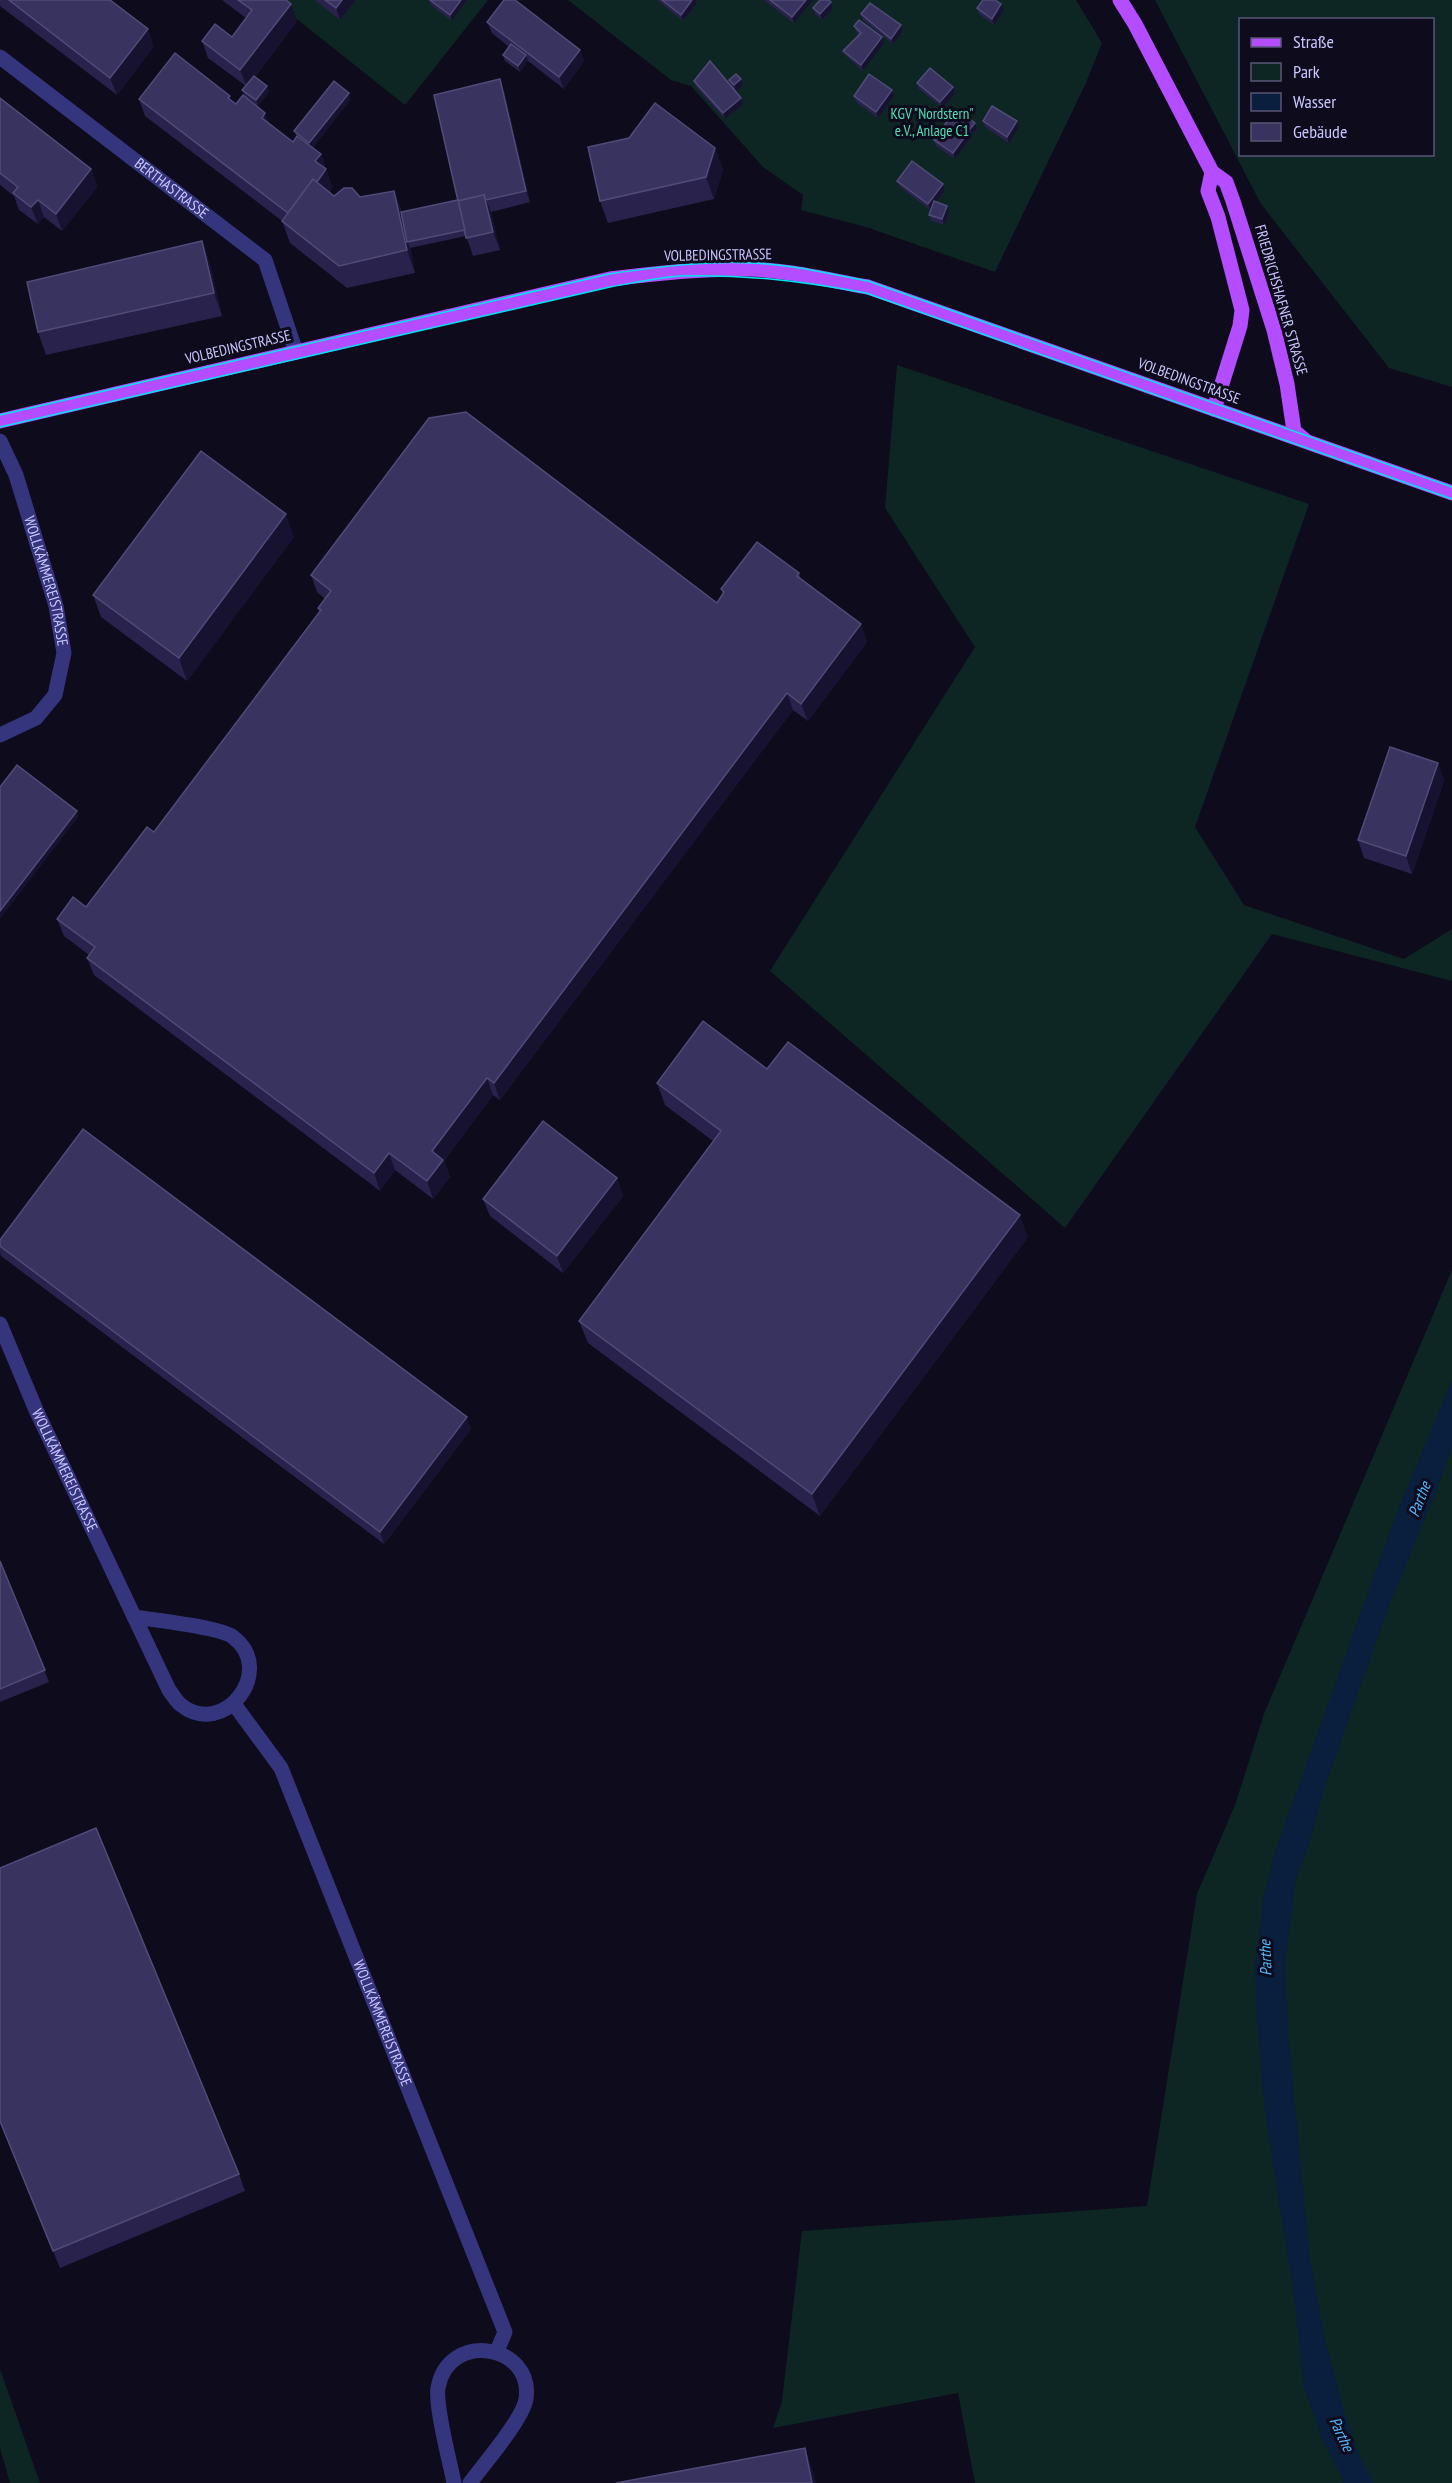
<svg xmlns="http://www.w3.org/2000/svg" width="1452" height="2483" viewBox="0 0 1452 2483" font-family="'PT Sans Narrow',sans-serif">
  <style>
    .green { fill: #0d2624; fill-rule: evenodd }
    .water { fill: #091f3d }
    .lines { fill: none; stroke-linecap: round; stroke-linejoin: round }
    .minor { stroke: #34357d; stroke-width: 15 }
    .major { stroke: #b34dff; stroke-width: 15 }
    .tram { stroke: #00e5f1; stroke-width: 1.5 }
    .wall { fill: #28224c }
    .shaded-wall { fill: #161230 }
    .building { fill: #39345f; stroke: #504b78; stroke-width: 1.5 }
    .labels { text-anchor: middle; stroke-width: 6; stroke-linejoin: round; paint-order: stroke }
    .park-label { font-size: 15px; fill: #4fe1b5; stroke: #0d0b1c }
    .street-label { font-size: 15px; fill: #c9c6ff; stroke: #0d0b1c }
    .water-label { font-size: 16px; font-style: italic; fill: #54b9ff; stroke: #0d0b1c }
  </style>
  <rect width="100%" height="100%" fill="#0d0b1c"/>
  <g class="green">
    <polygon points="273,0 488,0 405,105"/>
    <polygon points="568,0 1076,0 1102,43 1085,85 995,272 866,227 801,210 803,195 763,167 691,86 671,80"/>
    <path d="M1155,0H1452V387L1389,368L1261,204ZM1240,20H1432V154H1240Z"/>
    <polygon points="897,365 1309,504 1195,827 1244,905 1404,959 1452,929 1452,981 1272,934 1065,1228 770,971 975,647 885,508"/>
    <polygon points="1452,1270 1452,2483 975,2483 958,2393 773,2428 782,2401 802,2231 1147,2206 1197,1894 1235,1805 1264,1714"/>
    <polygon points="0,2369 40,2483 10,2483 0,2448"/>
  </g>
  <polygon class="water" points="1452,1380 1452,1446 1438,1487 1388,1608 1323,1792 1311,1838 1296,1879 1285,1965 1288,2032 1309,2253 1324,2336 1345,2415 1359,2455 1373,2483 1343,2483 1343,2478 1323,2442 1303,2384 1295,2302 1265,2113 1257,2022 1255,1967 1264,1896 1275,1852 1395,1517"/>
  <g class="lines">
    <g class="minor">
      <path id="s1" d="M0,57L265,260L296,352"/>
      <path id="s2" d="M0,441L16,475L56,606L64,653L55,695L36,718L0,735"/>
      <path id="s3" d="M0,1324L36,1410L169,1690C173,1695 176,1701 181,1705C224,1739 277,1670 233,1637C220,1627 154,1620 134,1617"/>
      <path id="s4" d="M234,1704L281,1768L505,2332L497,2351"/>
      <path d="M454,2483C450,2462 435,2406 438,2388C448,2330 534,2344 526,2399C523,2419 483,2465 470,2483"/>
    </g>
    <g class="major">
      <polyline points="1120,0 1135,24 1212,172 1226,182 1233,201 1274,330 1287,384 1294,431 1306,441"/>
      <polyline points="1212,172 1208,191 1218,217 1242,310 1240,326 1214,409"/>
      <path d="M0,421L610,279C656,273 702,268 748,269C789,270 828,280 868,287L1452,493"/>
    </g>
    <g class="tram">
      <path d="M0,415L609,274C656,267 703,261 750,263C790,264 829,274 868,281L1452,487"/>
      <path d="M0,427L610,287C633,283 656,278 679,276C744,274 802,281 866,293L1452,499"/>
    </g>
  </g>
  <g class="wall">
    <polygon points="0,0 110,0 154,46 117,95 0,6"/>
    <polygon points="222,0 286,0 297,21 255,77 267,86 269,92 258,106 245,96 242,90 246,86 208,58 202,41 232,37 246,18"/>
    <polygon points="315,0 356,0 340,20"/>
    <polygon points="429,0 467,0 452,21 431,5"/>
    <polygon points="657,0 696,0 697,3 683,21"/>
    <polygon points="764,0 813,0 794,23"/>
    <polygon points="831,2 833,8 822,20 815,14 813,8"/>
    <polygon points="1001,4 1004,10 994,25 979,14 977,8"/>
    <polygon points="861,14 901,25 903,31 893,44 863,20"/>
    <polygon points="487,22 580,50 584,61 564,89 528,61 520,72 505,61 503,55 509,47 492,33"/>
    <polygon points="854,26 884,43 863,71 846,56 843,51 859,35 856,32"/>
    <polygon points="741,79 743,85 736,91 731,86 729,80"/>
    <polygon points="694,81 743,104 725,119 696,87"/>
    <polygon points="917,83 953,87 955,93 943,108 919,89"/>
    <polygon points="892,90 894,96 878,118 856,102 854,96"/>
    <polygon points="504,91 530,202 491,212 500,250 473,256 466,236 410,248 415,273 347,288 290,243 282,221 145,116 139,99 231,101 269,124 293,142 297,137 294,131 351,99 312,148 321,154 332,187 329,192 334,196 360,197 394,191 402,212 458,200"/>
    <polygon points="0,98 91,169 97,187 62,231 44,217 38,224 19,210 14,196 0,185"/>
    <polygon points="957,118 977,129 972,134 969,132 971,137 955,159 936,146 934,140 959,124"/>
    <polygon points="983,121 1019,127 1009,143 985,127"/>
    <polygon points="715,148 723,170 714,199 608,223 600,201"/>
    <polygon points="897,181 943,184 945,190 936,202 947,206 949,212 944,225 931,221 929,215 931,209 930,210 900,187"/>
    <polygon points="202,241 210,264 222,316 46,355 38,332"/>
    <polygon points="294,537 187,681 101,617 93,595"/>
    <polygon points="799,573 801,580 861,624 867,642 808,721 793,710 500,1100 493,1095 444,1161 450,1177 433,1199 395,1170 380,1191 94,975 87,958 89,955 64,936 57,919 86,907 154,832 319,612 318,608 325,599 317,592 311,575 717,603 723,594 721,589"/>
    <polygon points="1438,763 1444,781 1412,874 1364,858 1358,840"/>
    <polygon points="767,1069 1028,1237 820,1516 588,1343 579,1321 713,1141 665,1105 657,1083"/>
    <polygon points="617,1178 623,1196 563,1273 490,1216 483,1199"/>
    <polygon points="0,1240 471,1429 384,1544 1,1256 0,1252"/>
    <polygon points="0,1561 49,1682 0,1702"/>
    <polygon points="0,1868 239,2174 245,2191 60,2268 0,2123"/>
  </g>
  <g class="shaded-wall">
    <polygon points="342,0 356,0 340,20 336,8"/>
    <polygon points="461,0 467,0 452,21 450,15"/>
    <polygon points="692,0 696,0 697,3 683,21 681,15"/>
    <polygon points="806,0 813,0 794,23 792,17"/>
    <polygon points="831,2 833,8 822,20 820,14"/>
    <polygon points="291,4 297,21 247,87 240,70"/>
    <polygon points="1001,4 1004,10 994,25 992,19"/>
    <polygon points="901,25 903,31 893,44 891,39"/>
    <polygon points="148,29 154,46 117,95 110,78"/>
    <polygon points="882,37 884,43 863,71 861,65"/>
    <polygon points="580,50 584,61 564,89 559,77"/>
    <polygon points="526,55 528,61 520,72 518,66"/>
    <polygon points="500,79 504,91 530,202 526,191"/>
    <polygon points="741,79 743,85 736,91 734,85"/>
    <polygon points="267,86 269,92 258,106 256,100"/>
    <polygon points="953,87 955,93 943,108 940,102"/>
    <polygon points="892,90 894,96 878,118 876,112"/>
    <polygon points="349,93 351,99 311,149 309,143"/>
    <polygon points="741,98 743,104 725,119 723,113"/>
    <polygon points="265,113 272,130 262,118"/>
    <polygon points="1017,121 1019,127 1009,143 1007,137"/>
    <polygon points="975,123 977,129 972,134 970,129"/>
    <polygon points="969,131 971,137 955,159 953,153"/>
    <polygon points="715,148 723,170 714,199 706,177"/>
    <polygon points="321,154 332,187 297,232 315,161"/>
    <polygon points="91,169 97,187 62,231 56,214"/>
    <polygon points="943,184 945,190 930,210 928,204"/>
    <polygon points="394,191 402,214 415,273 407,250"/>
    <polygon points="484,195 491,212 500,250 493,232"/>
    <polygon points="38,200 44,217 38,224 31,207"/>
    <polygon points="947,206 949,212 944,225 942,219"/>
    <polygon points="202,241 210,264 222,316 214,293"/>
    <polygon points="286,514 294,537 187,681 179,658"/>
    <polygon points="861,624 867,642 808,721 801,704"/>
    <polygon points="787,693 793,710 500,1100 494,1083"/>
    <polygon points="1438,763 1444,781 1412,874 1406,856"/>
    <polygon points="77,811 79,816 0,919 0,911"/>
    <polygon points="487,1078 493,1095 444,1161 450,1177 433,1199 427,1181 432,1151"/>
    <polygon points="389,1153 395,1170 380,1191 374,1173"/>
    <polygon points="617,1178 623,1196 563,1273 557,1256"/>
    <polygon points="1020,1215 1028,1237 820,1516 812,1494"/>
    <polygon points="467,1417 471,1429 384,1544 380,1532"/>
    <polygon points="805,2448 813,2470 816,2483 812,2483"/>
  </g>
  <g class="building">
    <polygon points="9,0 110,0 148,29 110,78"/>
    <polygon points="238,0 286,0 291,4 240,70 202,41 215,24 232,37 252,10"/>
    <polygon points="325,0 342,0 336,8"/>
    <polygon points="430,0 461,0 450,15"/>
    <polygon points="504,0 515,0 580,50 559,77 487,22"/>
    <polygon points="662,0 692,0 681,15"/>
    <polygon points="770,0 806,0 792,17"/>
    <polygon points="820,0 829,0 831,2 820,14 813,8"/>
    <polygon points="983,0 995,0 1001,4 992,19 977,8"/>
    <polygon points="870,3 901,25 891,39 861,14"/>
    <polygon points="859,20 882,37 861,65 843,51 861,33 854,26"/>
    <polygon points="511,44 526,55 518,66 503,55"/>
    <polygon points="175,53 230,96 228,98 236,104 243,95 265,113 262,118 293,142 297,136 321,154 315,161 326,169 317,182 313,179 288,213 139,99"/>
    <polygon points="710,61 741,98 723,113 694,81"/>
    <polygon points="930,68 953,87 940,102 917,83"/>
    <polygon points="736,74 741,79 734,85 729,80"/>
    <polygon points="869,74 892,90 876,112 854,96"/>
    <polygon points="254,76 267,86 256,100 242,90"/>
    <polygon points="500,79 526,191 486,200 484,195 458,201 434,95"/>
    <polygon points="334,81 349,93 309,143 294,131"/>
    <polygon points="0,98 91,169 56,214 38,200 31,207 13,193 18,187 0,173"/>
    <polygon points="655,103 715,148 706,177 600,201 588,147 629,138"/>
    <polygon points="992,106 1017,121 1007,137 983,121"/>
    <polygon points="962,112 975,123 970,129 957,118"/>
    <polygon points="950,117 969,131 953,153 934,140"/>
    <polygon points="912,161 943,184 928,204 897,181"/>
    <polygon points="313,179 334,196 344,188 352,188 360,197 394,191 407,250 339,266 282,221"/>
    <polygon points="484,195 493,232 466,238 458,201"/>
    <polygon points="458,200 465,230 407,242 401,212"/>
    <polygon points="934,201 947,206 942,219 929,215"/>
    <polygon points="202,241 214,293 38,332 27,282"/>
    <polygon points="466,412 717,603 724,592 721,589 757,542 799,573 797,576 861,624 801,704 787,693 494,1083 487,1078 432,1151 443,1160 427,1181 389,1153 374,1173 87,958 95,947 57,919 73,897 86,907 147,827 154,832 321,610 318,608 331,591 311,575 429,418"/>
    <polygon points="201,451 286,514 179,658 93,595"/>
    <polygon points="1390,747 1438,763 1406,856 1358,840"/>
    <polygon points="17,765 77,811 0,911 0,787"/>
    <polygon points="703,1021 767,1069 788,1042 1020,1215 812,1494 579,1321 721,1131 657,1083"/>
    <polygon points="543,1121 617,1178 557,1256 483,1199"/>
    <polygon points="83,1129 467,1417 380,1532 0,1246 0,1240"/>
    <polygon points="0,1561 45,1670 0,1689"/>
    <polygon points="96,1828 239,2174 53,2251 0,2121 0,1868"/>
    <polygon points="805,2448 812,2483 616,2483"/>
  </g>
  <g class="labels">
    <g class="park-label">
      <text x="932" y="119">KGV "Nordstern"<tspan x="932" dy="17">e.V., Anlage C1</tspan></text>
    </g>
    <g class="street-label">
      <text dy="5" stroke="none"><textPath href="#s1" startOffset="216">BERTHASTRASSE</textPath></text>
      <text transform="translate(718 255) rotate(-1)" y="5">VOLBEDINGSTRASSE</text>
      <text transform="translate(1281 300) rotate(74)" y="5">FRIEDRICHSHAFNER STRASSE</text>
      <text transform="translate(238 347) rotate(-13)" y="5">VOLBEDINGSTRASSE</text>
      <text transform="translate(1189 381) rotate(20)" y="5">VOLBEDINGSTRASSE</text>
      <text dy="5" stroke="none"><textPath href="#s2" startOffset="148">WOLLKÄMMEREISTRASSE</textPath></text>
      <text dy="5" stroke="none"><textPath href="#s3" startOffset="160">WOLLKÄMMEREISTRASSE</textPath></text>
      <text dy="5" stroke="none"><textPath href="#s4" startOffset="354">WOLLKÄMMEREISTRASSE</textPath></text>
    </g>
    <g class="water-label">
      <text transform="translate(1419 1499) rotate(-69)" y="6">Parthe</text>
      <text transform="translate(1265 1958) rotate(-92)" y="6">Parthe</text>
      <text transform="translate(1342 2434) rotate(65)" y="6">Parthe</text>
    </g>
  </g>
  <rect x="1239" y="18" width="195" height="138" fill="#0d0b1c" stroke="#585677" stroke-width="1.5"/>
  <rect x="1251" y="38" width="30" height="9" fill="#b34dff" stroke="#585677" stroke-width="1.5"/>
  <text x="1293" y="48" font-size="18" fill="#c9c6ff">Straße</text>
  <rect x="1251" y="63" width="30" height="18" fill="#0d2624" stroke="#585677" stroke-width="1.5"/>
  <text x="1293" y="78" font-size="18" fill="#c9c6ff">Park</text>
  <rect x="1251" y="93" width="30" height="18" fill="#091f3d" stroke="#585677" stroke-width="1.5"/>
  <text x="1293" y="108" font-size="18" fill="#c9c6ff">Wasser</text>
  <rect x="1251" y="123" width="30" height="18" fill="#39345f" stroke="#585677" stroke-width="1.5"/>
  <text x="1293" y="138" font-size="18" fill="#c9c6ff">Gebäude</text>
</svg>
